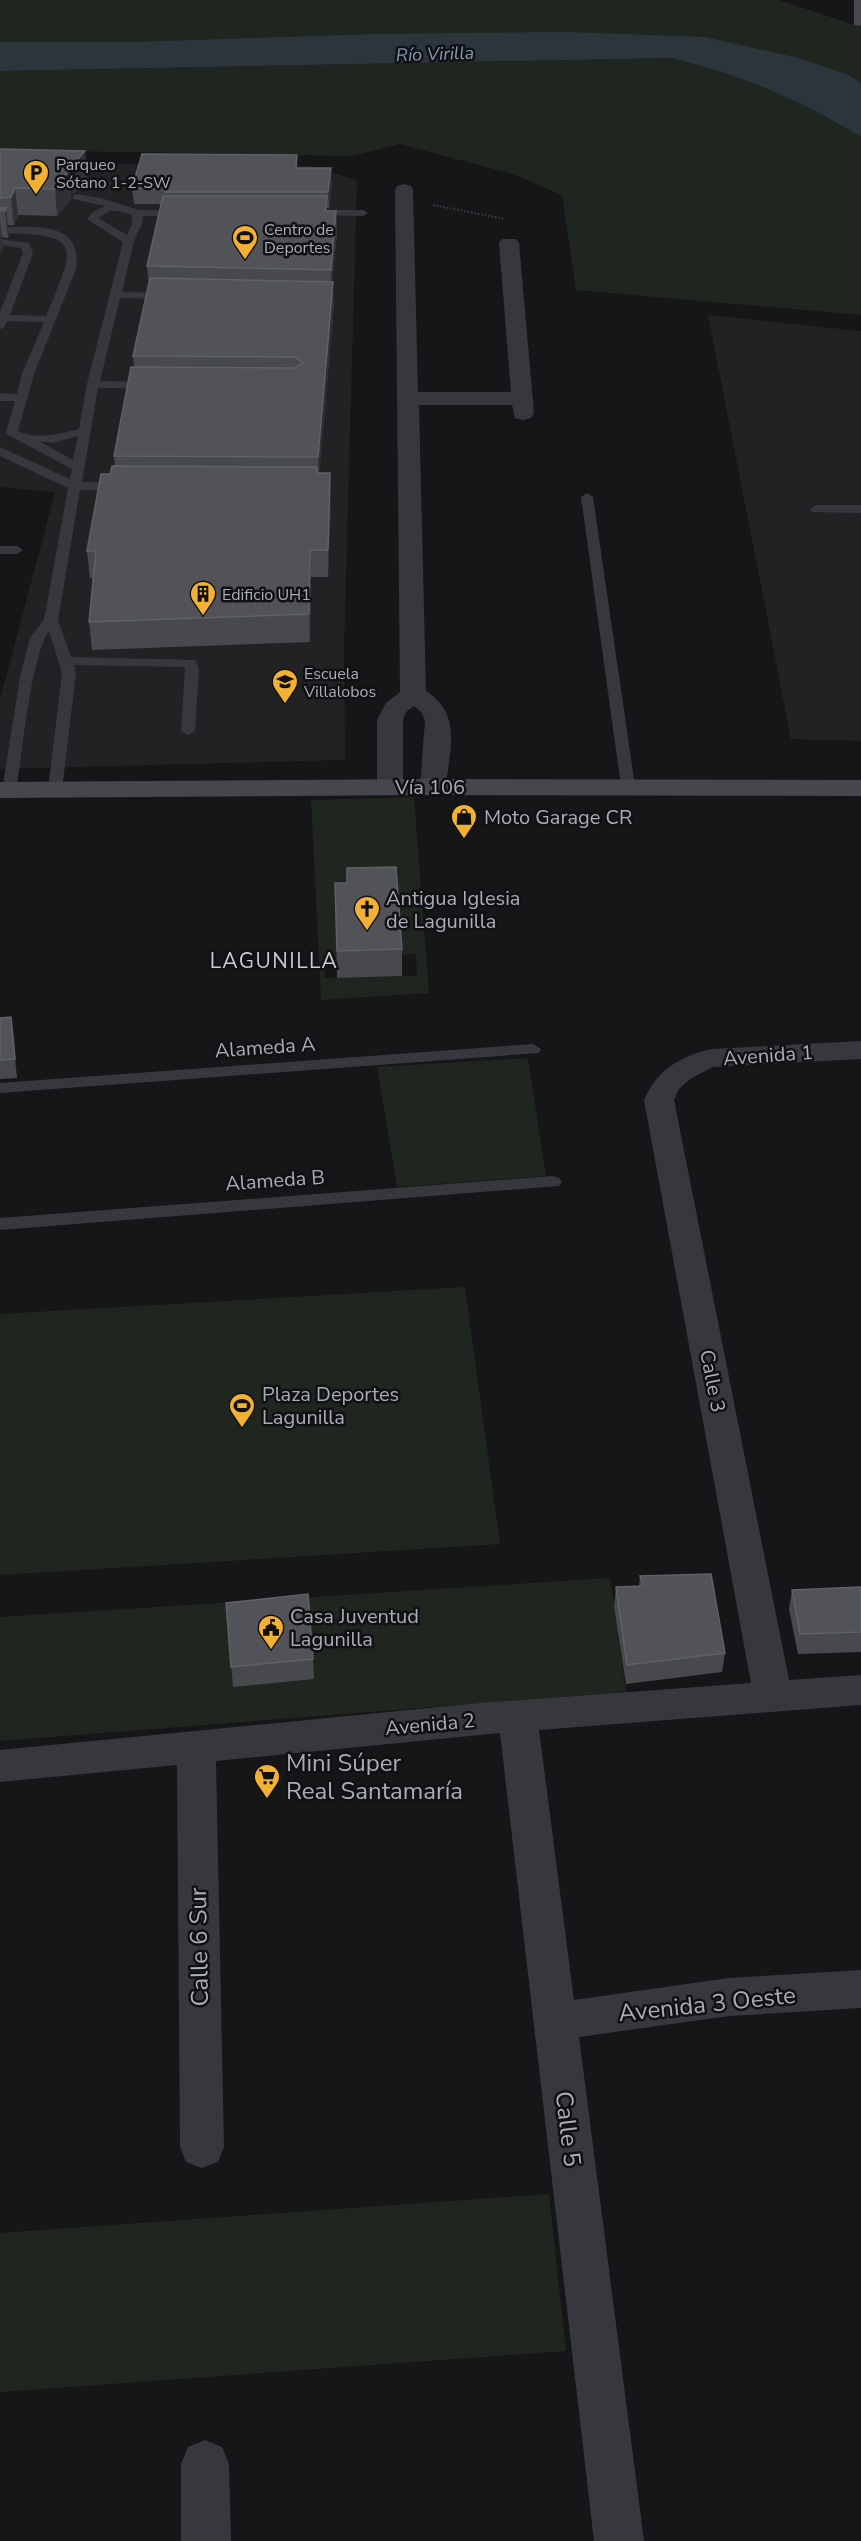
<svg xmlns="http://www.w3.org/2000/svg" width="861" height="2541" viewBox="0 0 861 2541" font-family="'Nunito Sans',sans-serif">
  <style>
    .built { fill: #222225 }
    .green { fill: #1e261f; fill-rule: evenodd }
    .water { fill: #2c353c }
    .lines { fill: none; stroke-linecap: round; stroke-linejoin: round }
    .path { stroke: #3d3f44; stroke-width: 2; stroke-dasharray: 1.5 2; stroke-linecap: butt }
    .service { fill: #37383d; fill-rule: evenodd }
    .minor { fill: #37383d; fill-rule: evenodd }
    .secondary { fill: #45474d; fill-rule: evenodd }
    .wall { fill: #47494d }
    .shaded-wall { fill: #2f3033 }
    .building { fill: #525359; stroke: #5f6168; stroke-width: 1.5 }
    .labels { text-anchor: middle; stroke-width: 5; stroke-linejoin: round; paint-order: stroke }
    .far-poi-label { font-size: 16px; fill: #a8adb8; stroke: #111113; text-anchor: start }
    .far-water-label { font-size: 18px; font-style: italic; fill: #7f9bb3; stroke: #111113 }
    .street-label { font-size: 20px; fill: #a8adb8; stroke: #111113 }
    .poi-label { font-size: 20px; fill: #a8adb8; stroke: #111113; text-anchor: start }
    .neighbourhood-label { font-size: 21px; letter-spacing: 1.5px; fill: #c9ccd4; stroke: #111113 }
    .near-poi-label { font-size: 24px; fill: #a8adb8; stroke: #111113; text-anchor: start }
    .near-street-label { font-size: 24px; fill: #a8adb8; stroke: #111113 }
  </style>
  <rect width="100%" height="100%" fill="#161618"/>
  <g class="built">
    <polygon points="0,162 309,166 357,180 344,648 345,760 0,769 0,700 55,492 0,487"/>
    <polygon points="708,315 861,331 861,741 791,739"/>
  </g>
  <g class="green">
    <polygon points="0,0 779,0 861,27 861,83 849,75 803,59 372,34 128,42 0,42"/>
    <path d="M671,58C741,75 800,99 861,137V315L576,290L562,195L513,174L399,144L353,156L0,150V71Z"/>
    <path d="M414,797L429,993L321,1000L311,800ZM416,954L417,976L325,978L324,959Z"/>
    <polygon points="528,1058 546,1176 397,1187 377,1067"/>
    <polygon points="465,1287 500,1544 0,1575 0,1314"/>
    <polygon points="610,1578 626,1692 0,1741 0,1617"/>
    <polygon points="549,2194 566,2351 0,2392 0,2233"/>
  </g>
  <path class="water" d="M568,32L705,37L803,59L849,75L861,83V137C799,99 741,75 671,58L0,71V42H128L372,34Z"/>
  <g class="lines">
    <polyline class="path" points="433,205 505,219"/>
    <g class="service">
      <path d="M77,194L101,198L139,210H181L186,213L181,216H143L142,224L134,241L122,292L169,293L174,296L169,299L120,298L100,381L150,382L156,385L150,388H98L82,482H123L129,486L123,490H80L58,620L71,657L195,660L199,669L195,731L188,735L181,731L185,667L74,665L76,673L62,790L60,793H50L48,790L62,673L49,631C31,655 22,756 16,791L9,795L2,791L20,677L30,638L44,620L68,488L0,456V447L70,479L72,469L8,435L6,432L15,401H0V393L17,394L22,374L44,322L7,321L4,328L0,329V312L23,253L21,248L0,245V239L29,243L33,253L10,315L46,316C75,246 85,234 0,233V227C34,227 83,220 76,269L34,374L18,431C36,440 60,434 79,429L87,384L123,242L87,219L93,212L105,206L73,199V195ZM110,211H119L132,215V224L127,235L98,218ZM78,436L73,460L39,441L53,443Z"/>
      <polygon points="314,210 363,210 368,213 363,216 310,215 310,211"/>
      <polygon points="587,493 593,497 635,786 628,790 621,786 581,497"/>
      <polygon points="816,505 861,505 861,513 812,512 810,509"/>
      <polygon points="0,546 17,546 23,550 17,554 0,554"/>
      <polygon points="533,1044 541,1049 539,1053 0,1093 0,1083"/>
      <polygon points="553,1176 559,1178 562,1182 559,1186 0,1230 0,1218"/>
    </g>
    <g class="minor">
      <path d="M404,184L411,186L413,190L418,392H511L499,243L502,239H516L519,243L534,413L531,418L523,420L515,418L512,405H419L426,691C463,715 449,749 446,787L442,793L433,795L424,793L420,787L425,721L422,713L414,706L406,712L403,720V787L399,793L390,795L381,793L377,787V720L386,703L400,692L395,190L397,186Z"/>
      <path d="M861,1041V1059L713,1067L690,1079L679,1089L674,1100L789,1680L861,1675V1705L539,1730L574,2000L729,1978L861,1970V2008L729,2016L579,2037L644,2541H594L500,1733L216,1761L224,2147L218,2162L202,2168L186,2162L180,2147L177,1765L0,1782V1750L480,1703L751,1683L644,1100C658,1069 679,1057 711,1049Z"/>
      <polygon points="205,2440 222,2447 229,2464 231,2541 181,2541 181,2464 188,2447"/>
    </g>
    <polygon class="secondary" points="433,779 861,780 861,796 433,795 0,798 0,782"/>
  </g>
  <g class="wall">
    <polygon points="854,0 861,0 861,26 854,25"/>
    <polygon points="0,149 85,151 87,177 76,192 71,194 71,199 57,216 18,215 14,225 7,225 9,236 8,238 2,237 3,248 0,254"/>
    <polygon points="298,168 332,183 329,208 327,208 327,211 336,211 337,233 332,282 334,304 319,473 331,500 328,577 311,577 310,642 92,650 89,622 93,578 90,578 87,551 110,474 115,466 114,456 134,367 133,356 149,285 147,266 161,204 134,204 132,188"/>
    <polygon points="335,883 402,949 402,976 337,978"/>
    <polygon points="11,1017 17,1078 0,1079 0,1018"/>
    <polygon points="640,1576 725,1653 722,1672 626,1684 614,1607 616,1587 639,1586"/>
    <polygon points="861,1587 861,1652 798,1654 789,1609 792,1590"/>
    <polygon points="226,1603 313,1659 314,1679 233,1687"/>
  </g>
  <g class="shaded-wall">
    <polygon points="85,151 87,177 76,192 71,194 71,199 57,216 55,189 69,167"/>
    <polygon points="331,168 332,183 329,208 328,192"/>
    <polygon points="15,188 18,215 14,225 11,197"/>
    <polygon points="6,208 9,236 8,238 5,211"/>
    <polygon points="336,211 337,233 331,293 331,270"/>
    <polygon points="0,220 3,248 0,254"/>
    <polygon points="333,282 334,304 319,481 318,457"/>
    <polygon points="330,473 331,500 328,577 328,550"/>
    <polygon points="310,550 311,577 310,642 309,614"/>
    <polygon points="11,1017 14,1036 17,1078 15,1059"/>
  </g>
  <g class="building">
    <polygon points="0,149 85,151 73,165 69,167 68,172 55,189 15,188 11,197 0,198"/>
    <polygon points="142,154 297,155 296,168 331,168 328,192 165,192 166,189 132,188"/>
    <polygon points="163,196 327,196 325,211 336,211 331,270 147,266"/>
    <polygon points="0,208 6,208 5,211 0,210"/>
    <polygon points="150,278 333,282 318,457 114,456 131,367 295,368 303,363 295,357 133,356"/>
    <polygon points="112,466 317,467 317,473 330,473 328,550 310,550 309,614 89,622 96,551 87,551 101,474 110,474"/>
    <polygon points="396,867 402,949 337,951 335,883 347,883 347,868"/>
    <polygon points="11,1017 15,1059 0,1060 0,1018"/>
    <polygon points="711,1574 725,1653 627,1665 616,1587 643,1586 640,1576"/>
    <polygon points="861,1587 861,1632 800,1634 792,1590"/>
    <polygon points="308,1594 313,1659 231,1667 226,1603"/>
  </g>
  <defs>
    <symbol id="parking-pin" viewBox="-11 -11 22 30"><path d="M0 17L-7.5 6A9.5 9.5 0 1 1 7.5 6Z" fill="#f2b134" stroke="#111113"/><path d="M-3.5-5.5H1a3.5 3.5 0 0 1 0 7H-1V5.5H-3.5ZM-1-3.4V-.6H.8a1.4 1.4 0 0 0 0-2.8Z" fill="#111"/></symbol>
    <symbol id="stadium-pin" viewBox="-11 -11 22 30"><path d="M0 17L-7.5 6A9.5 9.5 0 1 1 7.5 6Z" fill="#f2b134" stroke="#111113"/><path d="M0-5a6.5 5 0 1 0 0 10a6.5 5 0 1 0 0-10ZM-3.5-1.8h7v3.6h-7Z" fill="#111"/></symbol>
    <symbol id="building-pin" viewBox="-11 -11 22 30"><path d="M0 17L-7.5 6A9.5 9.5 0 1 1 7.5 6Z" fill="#f2b134" stroke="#111113"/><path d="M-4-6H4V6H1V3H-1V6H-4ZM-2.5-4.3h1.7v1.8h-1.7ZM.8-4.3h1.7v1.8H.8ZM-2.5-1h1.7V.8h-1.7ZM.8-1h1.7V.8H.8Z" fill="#111"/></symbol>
    <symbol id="school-pin" viewBox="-11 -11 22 30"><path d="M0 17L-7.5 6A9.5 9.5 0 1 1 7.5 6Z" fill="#f2b134" stroke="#111113"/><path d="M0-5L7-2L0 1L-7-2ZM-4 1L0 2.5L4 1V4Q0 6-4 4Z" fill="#111"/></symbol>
    <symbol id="shop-pin" viewBox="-11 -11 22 30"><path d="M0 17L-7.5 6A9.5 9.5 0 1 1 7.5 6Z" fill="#f2b134" stroke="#111113"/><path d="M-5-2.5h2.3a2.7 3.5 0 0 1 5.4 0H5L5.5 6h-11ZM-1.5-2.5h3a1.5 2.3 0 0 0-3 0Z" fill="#111"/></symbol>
    <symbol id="church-pin" viewBox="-11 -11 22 30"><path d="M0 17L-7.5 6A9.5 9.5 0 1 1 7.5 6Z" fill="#f2b134" stroke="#111113"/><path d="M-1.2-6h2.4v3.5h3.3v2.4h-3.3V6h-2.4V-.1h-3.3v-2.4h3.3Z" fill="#111"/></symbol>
    <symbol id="civic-pin" viewBox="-11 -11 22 30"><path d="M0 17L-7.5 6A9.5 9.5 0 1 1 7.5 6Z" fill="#f2b134" stroke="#111113"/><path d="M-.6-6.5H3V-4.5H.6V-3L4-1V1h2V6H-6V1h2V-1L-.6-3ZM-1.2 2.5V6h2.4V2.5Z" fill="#111"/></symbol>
    <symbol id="supermarket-pin" viewBox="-11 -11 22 30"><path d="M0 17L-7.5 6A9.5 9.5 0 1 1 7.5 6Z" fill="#f2b134" stroke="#111113"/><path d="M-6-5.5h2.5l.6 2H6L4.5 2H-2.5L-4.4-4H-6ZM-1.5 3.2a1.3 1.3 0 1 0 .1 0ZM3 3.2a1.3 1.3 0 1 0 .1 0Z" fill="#111"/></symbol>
  </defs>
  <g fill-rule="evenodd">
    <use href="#parking-pin" x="21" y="158" width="30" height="40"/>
    <use href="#stadium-pin" x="230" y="223" width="30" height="40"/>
    <use href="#building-pin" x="188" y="579" width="30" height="40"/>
    <use href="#school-pin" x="270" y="667" width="30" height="40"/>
    <use href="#shop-pin" x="449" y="802" width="30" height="40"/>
    <use href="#church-pin" x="352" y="894" width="30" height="40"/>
    <use href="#stadium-pin" x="227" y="1391" width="30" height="40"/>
    <use href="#civic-pin" x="256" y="1613" width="30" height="40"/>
    <use href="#supermarket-pin" x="252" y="1762" width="30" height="40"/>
  </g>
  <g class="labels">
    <g class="far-poi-label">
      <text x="56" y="170">Parqueo<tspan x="56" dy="18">Sótano 1-2-SW</tspan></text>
      <text x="264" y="235">Centro de<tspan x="264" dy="18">Deportes</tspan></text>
      <text x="222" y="600">Edificio UH1</text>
      <text x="304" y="679">Escuela<tspan x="304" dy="18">Villalobos</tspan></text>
    </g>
    <g class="far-water-label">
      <text transform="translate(435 54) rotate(-2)" y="6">Río Virilla</text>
    </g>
    <g class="street-label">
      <text x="430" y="794">Vía 106</text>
      <text transform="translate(265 1047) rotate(-4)" y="7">Alameda A</text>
      <text transform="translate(768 1055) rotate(-4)" y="7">Avenida 1</text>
      <text transform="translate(275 1180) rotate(-4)" y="7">Alameda B</text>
      <text transform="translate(713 1381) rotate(79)" y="7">Calle 3</text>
      <text transform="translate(430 1724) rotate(-5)" y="7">Avenida 2</text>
    </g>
    <g class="poi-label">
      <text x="484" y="824">Moto Garage CR</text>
      <text x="386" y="905">Antigua Iglesia<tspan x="386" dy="23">de Lagunilla</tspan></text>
      <text x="262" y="1401">Plaza Deportes<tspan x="262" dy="23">Lagunilla</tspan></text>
      <text x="290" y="1623">Casa Juventud<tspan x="290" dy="23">Lagunilla</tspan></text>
    </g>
    <g class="neighbourhood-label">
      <text x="274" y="968">LAGUNILLA</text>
    </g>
    <g class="near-poi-label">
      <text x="286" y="1771">Mini Súper<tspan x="286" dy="28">Real Santamaría</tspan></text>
    </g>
    <g class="near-street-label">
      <text transform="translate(199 1947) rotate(-91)" y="8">Calle 6 Sur</text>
      <text transform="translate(707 2004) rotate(-6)" y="8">Avenida 3 Oeste</text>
      <text transform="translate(568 2129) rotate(83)" y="8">Calle 5</text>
    </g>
  </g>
</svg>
